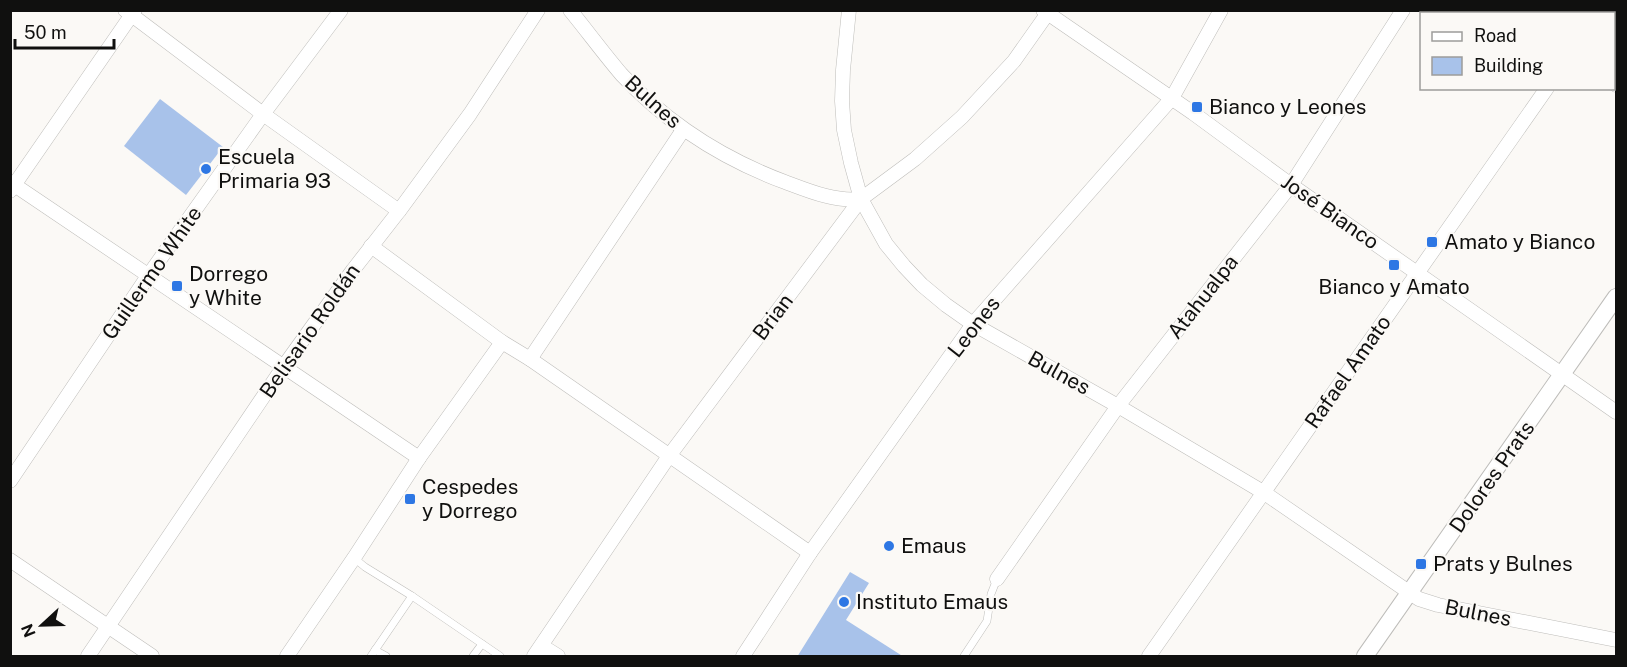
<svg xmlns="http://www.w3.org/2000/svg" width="1627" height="667" viewBox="0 0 1627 667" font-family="'Public Sans',sans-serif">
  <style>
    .building { fill: #a8c2ea }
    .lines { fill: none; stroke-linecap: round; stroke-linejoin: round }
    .service-casing { stroke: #bebdba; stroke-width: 8 }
    .minor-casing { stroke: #bebdba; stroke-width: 15 }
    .tertiary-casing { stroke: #bebdba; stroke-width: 18 }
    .service { stroke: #fff; stroke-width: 7 }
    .minor { stroke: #fff; stroke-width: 14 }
    .tertiary { stroke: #fff; stroke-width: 16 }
    .poi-dot { fill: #2e77e4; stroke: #fbf9f6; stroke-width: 2 }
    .labels { text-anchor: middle; stroke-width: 4.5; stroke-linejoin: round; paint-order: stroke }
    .street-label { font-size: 21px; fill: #10100f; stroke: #fbf9f6 }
    .poi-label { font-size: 21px; fill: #10100f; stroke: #fbf9f6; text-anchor: start }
  </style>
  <rect width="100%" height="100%" fill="#fbf9f6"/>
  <g class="building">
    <polygon points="160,99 223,147 186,195 124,146"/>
    <polygon points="850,572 869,583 846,620 904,657 797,657"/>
  </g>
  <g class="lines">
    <defs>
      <g id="service">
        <polyline points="354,558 365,567 412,596 500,656"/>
        <polyline points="375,650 386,656"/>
        <polyline points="371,656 412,596"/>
        <polyline points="473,656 482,644"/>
        <polyline points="964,656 987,621 991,594 997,579"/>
      </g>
      <g id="minor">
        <polyline points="125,10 263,114 399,211"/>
        <path d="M570,10C588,32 604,54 622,75C668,124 723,159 785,182C809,191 835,202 861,199"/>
        <polyline points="849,10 843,70 842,101 844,130 851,163 861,199 886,244 904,266 922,285 946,305 973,324 1118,406 1263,492 1419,599 1438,605 1616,640"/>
        <polyline points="1043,10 1193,113 1291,185 1616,412"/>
        <polyline points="1521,10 1524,14"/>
        <polyline points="1599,14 1601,10"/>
        <polyline points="1614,83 1616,85"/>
        <polyline points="10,182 419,458"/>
        <polyline points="10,191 135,10"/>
        <polyline points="371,246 502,342 530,359 810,553"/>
        <polyline points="530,359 683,130"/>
        <polyline points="10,481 148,276 263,114 341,10"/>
        <polyline points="10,560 152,656"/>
        <polyline points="997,579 1118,406 1291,185 1403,10"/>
        <polyline points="542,646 558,656"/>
        <polyline points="88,656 284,366 353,270 399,211 470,114 538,10"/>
        <polyline points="287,656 354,558 419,458 502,342"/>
        <polyline points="534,656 669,456 861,199 915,159 962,117 1014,61 1050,10"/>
        <polyline points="743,656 810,553 973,324 1172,98 1221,10"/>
        <polyline points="1149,656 1547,88"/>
      </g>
      <polyline id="tertiary" points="1365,656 1616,297"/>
    </defs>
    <use href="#service" class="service-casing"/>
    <use href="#minor" class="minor-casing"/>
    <use href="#tertiary" class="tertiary-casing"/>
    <use href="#service" class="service"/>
    <use href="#minor" class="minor"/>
    <use href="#tertiary" class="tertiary"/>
  </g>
  <g class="poi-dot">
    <rect x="1191" y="101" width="12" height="12" rx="3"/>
    <circle cx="206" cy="169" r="6"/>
    <rect x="1426" y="236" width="12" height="12" rx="3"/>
    <rect x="1388" y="259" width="12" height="12" rx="3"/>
    <rect x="171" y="280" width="12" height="12" rx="3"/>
    <rect x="404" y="493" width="12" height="12" rx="3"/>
    <circle cx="889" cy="546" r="6"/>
    <rect x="1415" y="558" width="12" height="12" rx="3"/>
    <circle cx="844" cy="602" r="6"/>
  </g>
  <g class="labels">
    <g class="street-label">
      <text transform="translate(653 102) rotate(42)" y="7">Bulnes</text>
      <text transform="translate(1330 212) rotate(35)" y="7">José Bianco</text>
      <text transform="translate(152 273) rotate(-55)" y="7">Guillermo White</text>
      <text transform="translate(1203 297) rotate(-52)" y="7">Atahualpa</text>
      <text transform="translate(773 317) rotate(-53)" y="7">Brian</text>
      <text transform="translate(974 327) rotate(-52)" y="7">Leones</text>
      <text transform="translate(310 331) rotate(-55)" y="7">Belisario Roldán</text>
      <text transform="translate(1348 372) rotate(-55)" y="7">Rafael Amato</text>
      <text transform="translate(1059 373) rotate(29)" y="7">Bulnes</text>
      <text transform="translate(1492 477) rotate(-55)" y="7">Dolores Prats</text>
      <text transform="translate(1478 613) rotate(11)" y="7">Bulnes</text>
    </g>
    <g class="poi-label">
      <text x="1209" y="114">Bianco y Leones</text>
      <text x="218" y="164">Escuela<tspan x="218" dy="24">Primaria 93</tspan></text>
      <text x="1444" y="249">Amato y Bianco</text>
      <text x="189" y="281">Dorrego<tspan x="189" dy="24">y White</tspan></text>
      <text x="1394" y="294" text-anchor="middle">Bianco y Amato</text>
      <text x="422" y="494">Cespedes<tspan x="422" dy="24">y Dorrego</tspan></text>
      <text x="901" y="553">Emaus</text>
      <text x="1433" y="571">Prats y Bulnes</text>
      <text x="856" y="609">Instituto Emaus</text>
    </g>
  </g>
  <rect width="1627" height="667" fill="none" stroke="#10100f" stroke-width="24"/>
  <rect x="1420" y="12" width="195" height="78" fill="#fbf9f6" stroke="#9d9c9a" stroke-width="1.5"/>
  <rect x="1432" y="32" width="30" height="9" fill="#ffffff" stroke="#9d9c9a" stroke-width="1.5"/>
  <text x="1474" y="42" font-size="18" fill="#10100f">Road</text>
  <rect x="1432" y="57" width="30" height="18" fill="#a8c2ea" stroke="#9d9c9a" stroke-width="1.5"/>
  <text x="1474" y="72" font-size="18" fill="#10100f">Building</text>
  <g transform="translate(42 625) rotate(248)" stroke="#fbf9f6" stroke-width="4.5" paint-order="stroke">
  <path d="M0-4.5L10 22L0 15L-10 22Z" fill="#10100f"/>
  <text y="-9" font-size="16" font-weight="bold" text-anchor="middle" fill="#10100f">N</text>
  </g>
  <path d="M15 39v9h99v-9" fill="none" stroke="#10100f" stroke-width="3"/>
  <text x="24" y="39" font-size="18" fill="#10100f" stroke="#fbf9f6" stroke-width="4.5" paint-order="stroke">50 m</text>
</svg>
